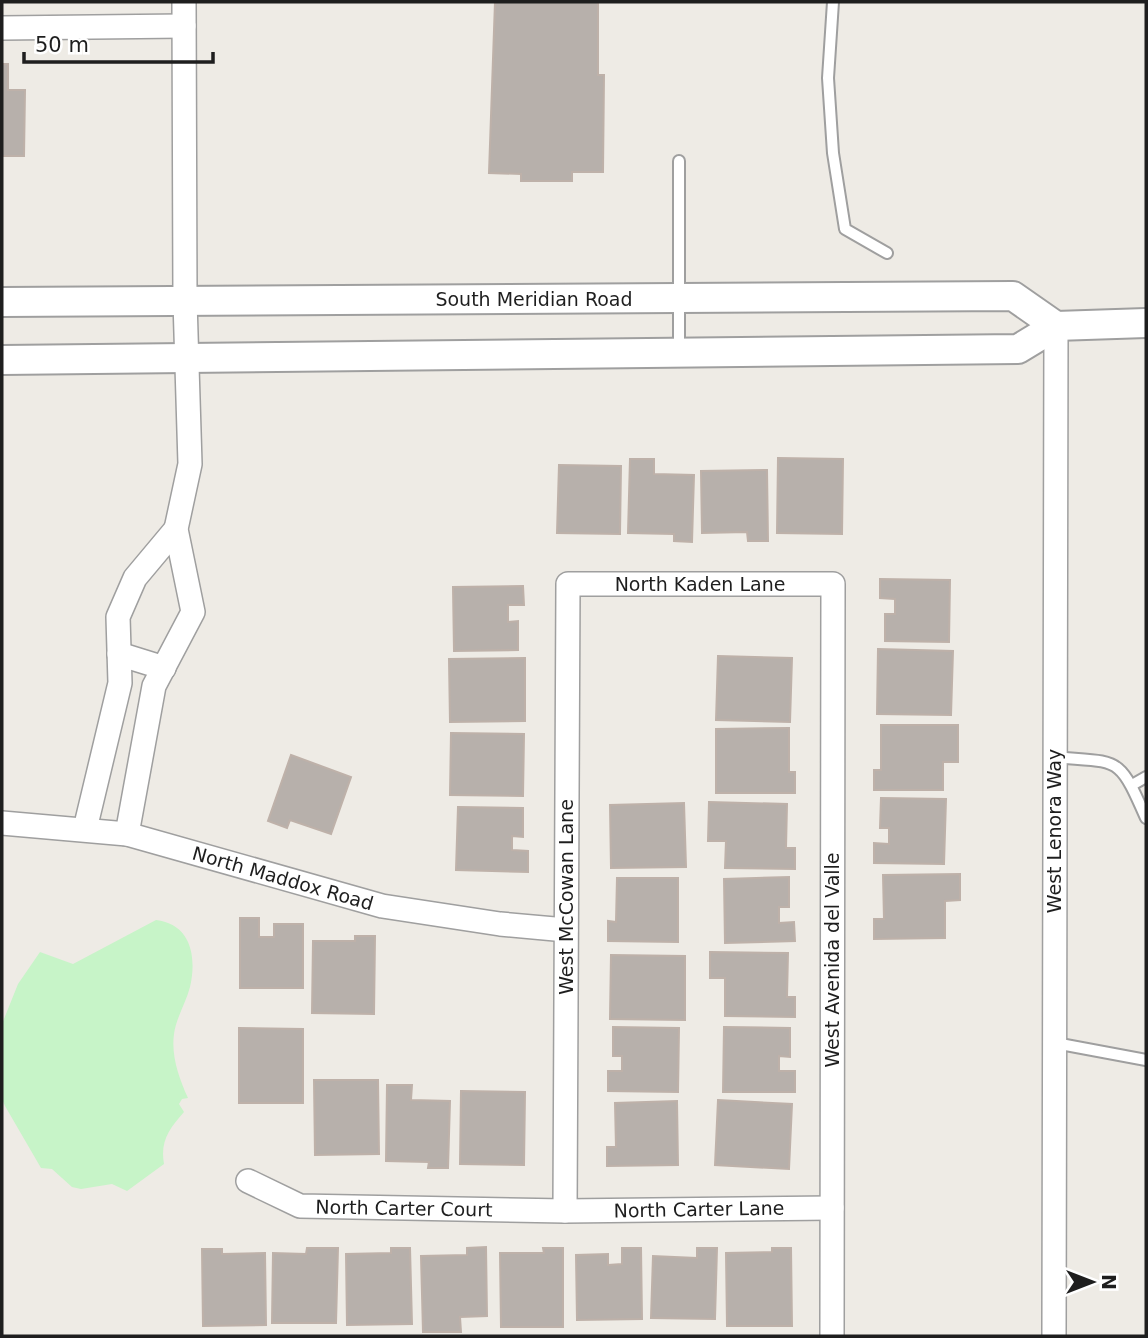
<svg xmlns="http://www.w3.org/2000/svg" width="1148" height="1338" viewBox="0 0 1148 1338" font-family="'DejaVu Sans',sans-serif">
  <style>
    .park { fill: #c7f4c8 }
    .building { fill: #b7b0ab; stroke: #beb1a9; stroke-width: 2 }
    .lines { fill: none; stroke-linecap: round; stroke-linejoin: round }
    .service-casing { stroke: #9f9f9f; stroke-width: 14 }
    .minor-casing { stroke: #9f9f9f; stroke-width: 26 }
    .tertiary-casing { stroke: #9f9f9f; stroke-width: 32 }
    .service { stroke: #fff; stroke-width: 10 }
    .minor { stroke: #fff; stroke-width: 23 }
    .tertiary { stroke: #fff; stroke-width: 28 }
    .labels { text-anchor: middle; stroke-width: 6; stroke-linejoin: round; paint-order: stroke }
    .street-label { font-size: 19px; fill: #1e1e1e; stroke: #fff }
  </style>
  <rect width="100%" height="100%" fill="#eeebe5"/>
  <path class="park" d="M156,920C191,924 197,957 190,987C186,1003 176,1018 174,1034C171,1056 179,1078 188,1098L182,1099L179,1104L184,1112C169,1129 160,1141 164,1164L127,1191L112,1184L81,1189L72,1187L52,1169L41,1168L5,1106L2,1099V1024L18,984L40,952L73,964Z"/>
  <g class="building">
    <polygon points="495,2 598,2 598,75 604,75 603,172 572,172 572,181 521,181 521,174 489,173"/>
    <polygon points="2,64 8,64 8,90 25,90 24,156 2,156 2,167"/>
    <polygon points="778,458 843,459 842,534 777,533"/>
    <polygon points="630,459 654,459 654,474 694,475 692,542 674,541 674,534 628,533"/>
    <polygon points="559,465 621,466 620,534 557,533"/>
    <polygon points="767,470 768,541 748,541 747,532 702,533 701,471"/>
    <polygon points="880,579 950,580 949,642 885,641 885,614 895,614 895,599 880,598"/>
    <polygon points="523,586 524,605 508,605 508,622 518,621 518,650 454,651 453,587"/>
    <polygon points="878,649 953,651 951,715 877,714"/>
    <polygon points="718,656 792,658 790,722 716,720"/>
    <polygon points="525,658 525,721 450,722 449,659"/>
    <polygon points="881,725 958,725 958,762 943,762 943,790 874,790 874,770 881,770"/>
    <polygon points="789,728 789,772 795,772 795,793 716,793 716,729"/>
    <polygon points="451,733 524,734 523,796 450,795"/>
    <polygon points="291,755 351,777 331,834 290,820 287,828 268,821"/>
    <polygon points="881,798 946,799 944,864 874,863 874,843 889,844 889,828 880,828"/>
    <polygon points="709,802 787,804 786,848 795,848 795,869 725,868 726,841 708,841"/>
    <polygon points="684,803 686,867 611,868 610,805"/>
    <polygon points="458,807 523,808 523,837 512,836 512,850 528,851 528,872 456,870"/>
    <polygon points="960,874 960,900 945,901 945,938 874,939 874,919 884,919 883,875"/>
    <polygon points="789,877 789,907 779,907 779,923 794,922 795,941 725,943 724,879"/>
    <polygon points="617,878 678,878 678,942 608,941 608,921 616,922"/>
    <polygon points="240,918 259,918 259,937 274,937 274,924 303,924 303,988 240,988"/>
    <polygon points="355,936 375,936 374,1014 312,1013 313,941 355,941"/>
    <polygon points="710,952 788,953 787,997 795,997 795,1017 725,1016 725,978 710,978"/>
    <polygon points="611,955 685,956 685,1020 610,1019"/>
    <polygon points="613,1027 679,1028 678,1092 608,1091 608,1071 622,1071 622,1056 613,1056"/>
    <polygon points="724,1027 790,1028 790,1057 779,1056 779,1071 795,1071 795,1092 723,1092"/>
    <polygon points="239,1028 303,1029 303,1103 239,1103"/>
    <polygon points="314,1080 378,1080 379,1154 315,1155"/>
    <polygon points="387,1085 412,1085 411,1100 450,1101 448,1168 428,1168 429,1162 386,1161"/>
    <polygon points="461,1091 525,1092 524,1165 460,1164"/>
    <polygon points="718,1100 792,1104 789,1169 715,1165"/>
    <polygon points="677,1101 678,1165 607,1166 607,1147 616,1147 615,1103"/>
    <polygon points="486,1247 487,1316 460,1317 461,1332 423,1332 421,1256 467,1255 467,1248"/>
    <polygon points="307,1248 338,1248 336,1323 272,1323 273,1253 306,1254"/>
    <polygon points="391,1248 410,1248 412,1324 347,1325 346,1254 391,1253"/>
    <polygon points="543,1248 563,1248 563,1327 501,1327 500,1253 544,1253"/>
    <polygon points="622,1248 641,1248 642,1319 577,1320 576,1255 608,1254 608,1265 622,1264"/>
    <polygon points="697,1248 717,1248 715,1319 651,1318 653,1256 697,1258"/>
    <polygon points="772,1248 791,1248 792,1326 727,1326 726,1253 772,1252"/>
    <polygon points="202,1249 222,1249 222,1254 265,1253 266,1325 203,1326"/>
  </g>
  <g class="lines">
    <defs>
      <g id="service">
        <polyline points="833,2 828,78 833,153 845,229 887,253"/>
        <polyline points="679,161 679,350"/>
        <path d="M1053,757C1120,763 1118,754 1146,818"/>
        <polyline points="1132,785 1146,777"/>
        <polyline points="1055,1043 1146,1060"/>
      </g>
      <g id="minor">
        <polyline points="2,28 184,26"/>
        <polyline points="119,654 164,668"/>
        <polyline points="2,823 127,834 382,906 500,924 566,930"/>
        <polyline points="85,829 120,683 118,617 135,578 176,529"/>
        <polyline points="127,834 154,686 193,612 176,529 190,464 185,301 184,2"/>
        <polyline points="248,1181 300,1206 565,1211 832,1208"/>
        <polyline points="565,1211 568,584 833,584 832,1336"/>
        <polyline points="1054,1336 1056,326"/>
      </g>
      <g id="tertiary">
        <polyline points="2,302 1013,296 1056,326"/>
        <polyline points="2,360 1018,349 1056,326 1146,323"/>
      </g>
    </defs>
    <use href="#service" class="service-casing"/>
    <use href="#minor" class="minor-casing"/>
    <use href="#tertiary" class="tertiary-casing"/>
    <use href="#service" class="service"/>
    <use href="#minor" class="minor"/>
    <use href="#tertiary" class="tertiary"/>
  </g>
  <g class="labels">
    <g class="street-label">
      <text x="534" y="306">South Meridian Road</text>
      <text x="700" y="591">North Kaden Lane</text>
      <text transform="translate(1054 831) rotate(-90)" y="7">West Lenora Way</text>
      <text transform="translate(283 878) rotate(16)" y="7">North Maddox Road</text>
      <text transform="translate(566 897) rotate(-90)" y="7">West McCowan Lane</text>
      <text transform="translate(832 960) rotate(-90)" y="7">West Avenida del Valle</text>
      <text transform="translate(404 1208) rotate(1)" y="7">North Carter Court</text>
      <text transform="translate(699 1209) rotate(-1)" y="7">North Carter Lane</text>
    </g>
  </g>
  <rect width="1148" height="1338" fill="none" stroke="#1e1e1e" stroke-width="7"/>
  <g transform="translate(1092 1282) rotate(90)" stroke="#ffffff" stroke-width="5" paint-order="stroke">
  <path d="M0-5L12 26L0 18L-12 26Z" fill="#1e1e1e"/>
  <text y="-10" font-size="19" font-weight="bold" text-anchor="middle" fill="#1e1e1e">N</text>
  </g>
  <path d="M24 52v10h189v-10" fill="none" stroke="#1e1e1e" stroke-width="3.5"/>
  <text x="35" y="52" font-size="21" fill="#1e1e1e" stroke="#ffffff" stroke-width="5" paint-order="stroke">50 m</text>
</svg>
